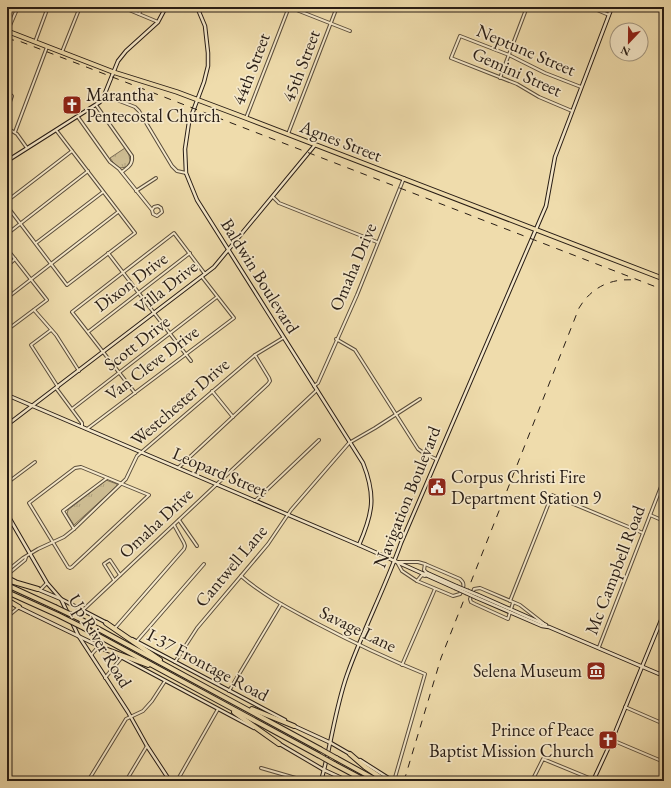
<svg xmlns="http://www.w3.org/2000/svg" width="671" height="788" viewBox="0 0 671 788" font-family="'EB Garamond',serif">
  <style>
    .park { fill: url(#park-tufts); stroke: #7a6c54 }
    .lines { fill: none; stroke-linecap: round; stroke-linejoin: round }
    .street-casing { stroke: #5a4d3b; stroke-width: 4 }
    .secondary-casing { stroke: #281d15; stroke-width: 4.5 }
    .primary-casing { stroke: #281d15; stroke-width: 5.5 }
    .highway-casing { stroke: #281d15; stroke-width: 6 }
    .street { stroke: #f5e8c9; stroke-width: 2 }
    .secondary { stroke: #f5e8c9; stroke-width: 2.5 }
    .primary { stroke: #efdcac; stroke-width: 3.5 }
    .highway { stroke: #efdcac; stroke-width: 4 }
    .rail { stroke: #281d15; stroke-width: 1; stroke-dasharray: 7 7; stroke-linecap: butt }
    .secondary-bridge-casing { stroke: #281d15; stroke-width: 4.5; stroke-linecap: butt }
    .highway-bridge-casing { stroke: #281d15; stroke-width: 6; stroke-linecap: butt }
    .secondary-bridge { stroke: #f5e8c9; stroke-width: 2.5 }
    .highway-bridge { stroke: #efdcac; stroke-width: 4 }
    .labels { text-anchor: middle; stroke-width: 3.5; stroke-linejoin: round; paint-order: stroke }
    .street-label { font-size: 18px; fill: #281d15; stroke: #f5e8c9 }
    .poi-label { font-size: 18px; fill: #281d15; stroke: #f5e8c9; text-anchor: start }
  </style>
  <defs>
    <pattern id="park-tufts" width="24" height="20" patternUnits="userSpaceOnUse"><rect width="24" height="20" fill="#cdbc92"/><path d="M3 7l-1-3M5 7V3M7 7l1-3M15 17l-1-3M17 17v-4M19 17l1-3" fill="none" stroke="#b0a17d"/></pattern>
  </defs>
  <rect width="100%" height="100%" fill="#efdcac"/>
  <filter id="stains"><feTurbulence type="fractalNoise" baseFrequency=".005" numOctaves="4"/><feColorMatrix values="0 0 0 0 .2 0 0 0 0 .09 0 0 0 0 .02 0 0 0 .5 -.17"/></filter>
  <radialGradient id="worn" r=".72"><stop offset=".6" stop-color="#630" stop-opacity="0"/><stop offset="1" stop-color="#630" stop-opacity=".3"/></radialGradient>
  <g class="park">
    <polygon points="125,148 129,155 130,161 127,167 120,168 115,165 110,158"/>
    <polygon points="106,480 117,484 117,486 74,525 67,514 68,510"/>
  </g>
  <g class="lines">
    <defs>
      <g id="street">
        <polyline points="95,7 96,7"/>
        <polyline points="122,7 158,22"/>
        <polyline points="289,7 350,31"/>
        <polyline points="590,7 609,15"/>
        <polyline points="199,11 210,7"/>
        <polyline points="139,14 142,7"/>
        <polyline points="8,30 18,7"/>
        <polyline points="35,42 48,7"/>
        <polyline points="62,52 80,7"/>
        <polyline points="500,78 527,7"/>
        <polyline points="7,92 12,96 7,110"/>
        <polyline points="104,95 135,107 139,111 172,166 177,171 186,173"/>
        <path d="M96,105L132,156C133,165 128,167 122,172"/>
        <polyline points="572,111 539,97 517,84 451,58 460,36 509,55 545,73 581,87"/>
        <polyline points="78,117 110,162 119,169 152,210 153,214 157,216 162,212 161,208 158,206 154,207 152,210"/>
        <polyline points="246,118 289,7"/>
        <polyline points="7,128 17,134 27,148"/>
        <polyline points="15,132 47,47"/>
        <polyline points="288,134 337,7"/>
        <polyline points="136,191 156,178"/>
        <polyline points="273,197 279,203 377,242"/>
        <polyline points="7,201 72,151"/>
        <polyline points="7,206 67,285 135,233 56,130"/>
        <polyline points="7,234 88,171"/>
        <polyline points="36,243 103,192"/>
        <polyline points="7,249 47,300 7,330"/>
        <polyline points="108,253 191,361"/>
        <polyline points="7,266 15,259"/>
        <polyline points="7,298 118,212"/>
        <polyline points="34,310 56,335 79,371"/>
        <polyline points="51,330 31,345 58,387"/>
        <polyline points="88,332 190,253"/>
        <polyline points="336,339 355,350 418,449 425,454 436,459"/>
        <polyline points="314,386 318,383 357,295 404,178"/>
        <polyline points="56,388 82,423 82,427"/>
        <polyline points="212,391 233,417"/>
        <polyline points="135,393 72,312 174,233 205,274"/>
        <polyline points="72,409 217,297"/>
        <polyline points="87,429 234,318 202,277"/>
        <polygon points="81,467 149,495 72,567 70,568 68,567 29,503 75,468"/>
        <polyline points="178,468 268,384 270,381 269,378 255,355"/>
        <polyline points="7,483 35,462"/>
        <polyline points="255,501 319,440"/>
        <polyline points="650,515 664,521"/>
        <polyline points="179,520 197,546"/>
        <polyline points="7,528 12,523"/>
        <polyline points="74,529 63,511 107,478"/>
        <path d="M397,562H418L425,564L460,579C466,584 463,588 460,594L453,596L417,581L402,571Z"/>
        <polyline points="425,564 424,570 427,573"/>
        <polyline points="7,571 23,558 38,549 64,537 74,529 126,479 137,456 255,355 283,338"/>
        <polyline points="7,575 25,560 26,557"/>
        <path d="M241,576C264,596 290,609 316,623C352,642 388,659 425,674L394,781"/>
        <polyline points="114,580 104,564 110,560 120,575"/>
        <polyline points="417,581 422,575 425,576"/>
        <polyline points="40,590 47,583"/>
        <polyline points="510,601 552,495 643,533"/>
        <polyline points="511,609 513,603"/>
        <polyline points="83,610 317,390"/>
        <polyline points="510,612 508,619 475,604 471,602 470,599 474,589 480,588 520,605 543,623"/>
        <polyline points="7,617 18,608"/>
        <polyline points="115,628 184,549 185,546 184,543 174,525"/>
        <polyline points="137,641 204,564"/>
        <polyline points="599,647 664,479"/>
        <polyline points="91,655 99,646"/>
        <polyline points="175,662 197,628 268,544 291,510 349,443 375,428 420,399"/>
        <polyline points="402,665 435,589"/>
        <polyline points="105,678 122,657"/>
        <polyline points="229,691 281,604"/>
        <polyline points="625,707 664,724"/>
        <polyline points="612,740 664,762"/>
        <polyline points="261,768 306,781"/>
        <polyline points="88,781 126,719 143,711 152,701 165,681"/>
        <polyline points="126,781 147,746"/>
        <polyline points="177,781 218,709"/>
        <polyline points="532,781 543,759 594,780"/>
      </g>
      <g id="secondary">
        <path d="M197,7L205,26L208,53V66L204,82L189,122L185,149L186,173L197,200L363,463C376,496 373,513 359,545"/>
        <polyline points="7,161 100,102 103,98 118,61 126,51 158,22 166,7"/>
        <polyline points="7,395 359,545 455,588"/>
        <polyline points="7,425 214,267 315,145"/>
        <polyline points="7,514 47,583 61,599 78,635 128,712 147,746 170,781"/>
        <polyline points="424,574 427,573 456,586"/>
        <polyline points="7,577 15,581"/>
        <polyline points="37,589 61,599 107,623"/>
        <polyline points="478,595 546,625"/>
        <polyline points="477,598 542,626 549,627 664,676"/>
        <polyline points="18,607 105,649"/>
        <polyline points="132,639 285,720"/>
        <polyline points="119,656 254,728"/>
        <polyline points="294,726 331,743 350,754"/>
        <polyline points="278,743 324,770 348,781"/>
        <polyline points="360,760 393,781"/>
        <path d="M321,781C331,746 335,709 347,675C363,630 385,588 401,543L546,206L555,157L612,7"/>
        <polyline points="593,781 612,740 664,613"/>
      </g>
      <polyline id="primary" points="7,31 113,72 177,92 246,118 664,279"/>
      <g id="highway">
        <polyline points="7,580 38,589"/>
        <polyline points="7,585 55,607"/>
        <polyline points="7,592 58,615"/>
        <polyline points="7,600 19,607"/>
        <polyline points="80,619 320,749"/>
        <polyline points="106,623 160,660"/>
        <polyline points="84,628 318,755"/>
        <polyline points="105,649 148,665"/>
        <polyline points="252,709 294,726"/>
        <polyline points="234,712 279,744"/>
        <polyline points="350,754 365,767 386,781"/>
        <polyline points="336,758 378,781"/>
        <polyline points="334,764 366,781"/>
      </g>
    </defs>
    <use href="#street" class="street-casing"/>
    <use href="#secondary" class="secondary-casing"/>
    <use href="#primary" class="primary-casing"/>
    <use href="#highway" class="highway-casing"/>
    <use href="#street" class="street"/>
    <use href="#secondary" class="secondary"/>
    <use href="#primary" class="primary"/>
    <use href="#highway" class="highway"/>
    <g class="rail">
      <polyline points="7,39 19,41 664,290"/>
      <path d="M404,781L441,658L579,308C591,288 610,278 634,280"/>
    </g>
    <defs>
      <g id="secondary-bridge">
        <polyline points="456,586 478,595"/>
        <polyline points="455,588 477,598"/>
      </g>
      <g id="highway-bridge">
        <polyline points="55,607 80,619"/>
        <polyline points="58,615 84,628"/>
        <polyline points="320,749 336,758"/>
        <polyline points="318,755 334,764"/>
      </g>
    </defs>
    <use href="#secondary-bridge" class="secondary-bridge-casing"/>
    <use href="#highway-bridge" class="highway-bridge-casing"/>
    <use href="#secondary-bridge" class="secondary-bridge"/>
    <use href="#highway-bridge" class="highway-bridge"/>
  </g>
  <defs>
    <symbol id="church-square" viewBox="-11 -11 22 22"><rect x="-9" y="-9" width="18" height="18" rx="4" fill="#8f2418" stroke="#f5e8c9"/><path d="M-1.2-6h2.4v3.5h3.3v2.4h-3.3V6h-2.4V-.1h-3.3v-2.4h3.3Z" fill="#fff"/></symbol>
    <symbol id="civic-square" viewBox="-11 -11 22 22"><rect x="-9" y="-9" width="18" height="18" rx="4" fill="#8f2418" stroke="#f5e8c9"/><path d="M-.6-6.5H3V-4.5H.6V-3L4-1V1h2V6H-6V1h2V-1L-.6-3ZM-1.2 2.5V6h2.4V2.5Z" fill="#fff"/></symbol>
    <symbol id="museum-square" viewBox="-11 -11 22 22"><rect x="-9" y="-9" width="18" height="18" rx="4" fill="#8f2418" stroke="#f5e8c9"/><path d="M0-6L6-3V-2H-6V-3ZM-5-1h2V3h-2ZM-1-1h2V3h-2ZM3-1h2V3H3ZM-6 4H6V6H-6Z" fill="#fff"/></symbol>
  </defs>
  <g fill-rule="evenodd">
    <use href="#church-square" x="61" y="94" width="22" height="22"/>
    <use href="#civic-square" x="426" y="476" width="22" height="22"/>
    <use href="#museum-square" x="585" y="660" width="22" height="22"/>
    <use href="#church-square" x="597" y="729" width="22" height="22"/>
  </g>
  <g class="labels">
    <g class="street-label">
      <text transform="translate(526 50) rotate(23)" y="6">Neptune Street</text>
      <text transform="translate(301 66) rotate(-69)" y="6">45th Street</text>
      <text transform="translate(251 69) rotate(-69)" y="6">44th Street</text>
      <text transform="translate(517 72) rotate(24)" y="6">Gemini Street</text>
      <text transform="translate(341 141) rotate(21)" y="6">Agnes Street</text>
      <text transform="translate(353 267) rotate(-67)" y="6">Omaha Drive</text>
      <text transform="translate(260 276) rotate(58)" y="6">Baldwin Boulevard</text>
      <text transform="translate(131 282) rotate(-37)" y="6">Dixon Drive</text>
      <text transform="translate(166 287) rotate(-38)" y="6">Villa Drive</text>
      <text transform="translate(137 343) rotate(-38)" y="6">Scott Drive</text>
      <text transform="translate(152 363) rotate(-37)" y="6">Van Cleve Drive</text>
      <text transform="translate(180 402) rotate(-41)" y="6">Westchester Drive</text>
      <text transform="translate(220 472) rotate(23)" y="6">Leopard Street</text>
      <text transform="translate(407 497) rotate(-68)" y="6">Navigation Boulevard</text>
      <text transform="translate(156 523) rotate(-43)" y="6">Omaha Drive</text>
      <text transform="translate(231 566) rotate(-50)" y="6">Cantwell Lane</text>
      <text transform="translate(615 570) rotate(-69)" y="6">Mc Campbell Road</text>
      <text transform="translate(358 629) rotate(26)" y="6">Savage Lane</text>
      <text transform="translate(100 641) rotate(59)" y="6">Up River Road</text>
      <text transform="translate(208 665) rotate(28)" y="6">I-37 Frontage Road</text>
    </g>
    <g class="poi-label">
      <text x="86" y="101">Marantha<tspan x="86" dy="21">Pentecostal Church</tspan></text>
      <text x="451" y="483">Corpus Christi Fire<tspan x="451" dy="21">Department Station 9</tspan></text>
      <text x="582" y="677" text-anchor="end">Selena Museum</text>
      <text x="594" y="736" text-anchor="end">Prince of Peace<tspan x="594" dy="21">Baptist Mission Church</tspan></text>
    </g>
  </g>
  <rect width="671" height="788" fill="none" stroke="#efdcac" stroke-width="24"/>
  <rect x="8" y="8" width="655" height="772" fill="none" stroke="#281d15" stroke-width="2"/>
  <rect x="12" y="12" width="647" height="764" fill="none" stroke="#281d15"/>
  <g transform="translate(629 42) rotate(202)"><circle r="19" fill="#f5e8c9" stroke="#a39781"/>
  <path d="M0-3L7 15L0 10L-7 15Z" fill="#8f2418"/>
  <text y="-6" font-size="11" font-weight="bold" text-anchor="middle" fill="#281d15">N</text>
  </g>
  <rect width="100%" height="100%" filter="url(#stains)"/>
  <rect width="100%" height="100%" fill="url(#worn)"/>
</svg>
